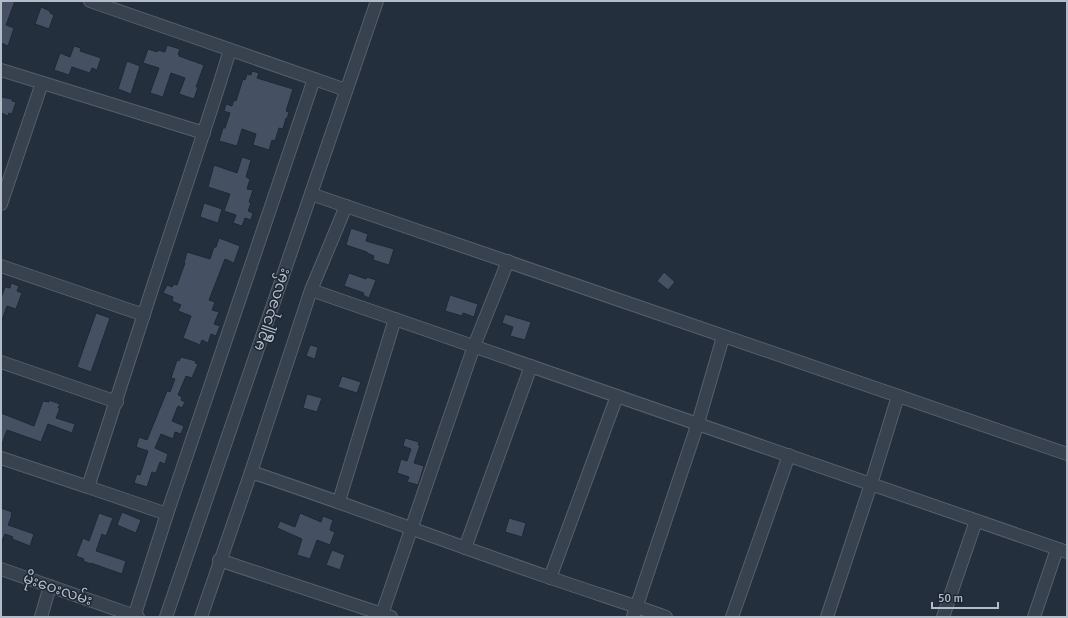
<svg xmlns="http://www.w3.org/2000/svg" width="1068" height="618" viewBox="0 0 1068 618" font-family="Signika,'Noto Sans Myanmar',sans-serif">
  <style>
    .building { fill: #455162; stroke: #1f2835 }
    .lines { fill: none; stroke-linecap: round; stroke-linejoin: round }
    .minor-casing { stroke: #565f6c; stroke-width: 14 }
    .minor { stroke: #38414e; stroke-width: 12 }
    .labels { text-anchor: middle; stroke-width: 3; stroke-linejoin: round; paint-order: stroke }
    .street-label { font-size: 15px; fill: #b4bcc9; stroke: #1d2633 }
  </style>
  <rect width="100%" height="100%" fill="#242f3e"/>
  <g class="building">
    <polygon points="1,1 15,1 6,25 14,28 8,46 1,43"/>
    <polygon points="41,7 50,11 50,13 54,15 49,29 35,24"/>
    <polygon points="167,45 180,49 178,54 179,54 179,56 204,65 196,87 198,87 194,99 179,94 185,78 171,73 163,97 150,93 159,68 143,63 148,49 157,52 158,50 165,52"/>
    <polygon points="74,46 81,48 80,51 101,58 97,70 92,68 90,73 72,67 69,75 54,70 60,53 70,57"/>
    <polygon points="127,61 140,66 131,94 118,89"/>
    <polygon points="252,71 259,73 257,78 293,89 286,111 289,112 287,119 286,118 283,129 279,128 275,141 272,140 269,150 253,145 256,134 242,129 237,146 219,141 223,128 225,128 230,113 224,111 226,104 232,106 234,100 236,101 243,79 245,80 247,74 251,75"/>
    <polygon points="1,97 12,99 12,101 16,102 12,114 9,113 8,116 1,113"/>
    <polygon points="242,157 251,160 246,177 250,179 247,189 253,190 249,202 251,203 248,211 253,213 251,220 245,218 242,226 233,223 236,215 224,211 230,194 208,187 214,165 237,173"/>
    <polygon points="204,203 222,209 218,223 200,217"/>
    <polygon points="351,228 368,234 366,241 394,249 389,265 373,260 374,256 367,253 367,252 346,245"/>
    <polygon points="219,238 240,246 234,263 225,259 209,300 215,302 212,310 219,312 214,324 220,326 216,336 211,334 208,343 202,340 200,345 183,338 191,316 178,311 181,305 172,301 173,297 163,293 167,285 172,287 174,284 177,285 185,263 184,263 187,252 210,259 214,247 216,247"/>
    <polygon points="664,272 675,282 668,290 657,281"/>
    <polygon points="349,273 366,279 367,277 376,280 369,298 363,295 364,293 344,286"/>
    <polygon points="11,283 19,286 17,291 22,293 16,309 7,306 2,320 1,320 1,298 5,287 10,288"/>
    <polygon points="450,295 478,304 474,317 463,313 462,316 445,311"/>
    <polygon points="96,313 110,318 91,372 77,367"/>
    <polygon points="505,314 531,322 525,340 510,336 513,327 502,323"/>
    <polygon points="310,345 318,347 315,359 306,356"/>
    <polygon points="181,357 196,361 195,363 198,364 192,378 186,376 178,395 182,397 181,400 185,402 182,408 178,406 172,421 184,426 181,434 175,432 173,439 161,434 155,448 168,454 165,464 160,462 156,473 152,472 147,487 134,483 137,474 140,475 148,451 136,447 139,437 147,440 167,391 170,392 175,379 171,378 177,360 179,361"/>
    <polygon points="342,376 361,382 357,393 338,387"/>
    <polygon points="307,394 322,398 317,412 303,408"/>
    <polygon points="49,400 60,404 58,408 60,408 56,418 75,424 72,433 48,424 41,442 7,430 2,444 1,444 1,413 34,426 43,401 49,402"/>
    <polygon points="405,438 419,442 418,445 420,445 414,463 424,466 418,485 407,482 409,477 397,473 401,459 407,461 411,449 403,446"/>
    <polygon points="1,508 12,512 11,515 12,515 8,525 34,534 30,546 12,539 13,537 5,534 1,543"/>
    <polygon points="122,512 141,520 136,533 117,525"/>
    <polygon points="99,513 113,518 106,536 102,534 96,551 126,561 122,574 91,563 91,564 83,561 84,559 76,556 83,538 89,541"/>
    <polygon points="300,513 321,522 323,516 333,520 330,530 335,532 330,545 317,540 310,559 297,555 302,539 277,528 280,521 295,527"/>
    <polygon points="509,518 526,523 522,537 505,532"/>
    <polygon points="332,550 345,555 340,570 326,565"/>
  </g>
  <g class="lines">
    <defs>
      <g id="minor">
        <polyline points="90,1 346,90"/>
        <polyline points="1,70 204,133"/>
        <polyline points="311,194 1067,454"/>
        <polyline points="1,204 42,83"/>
        <polyline points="1,266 144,315"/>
        <polyline points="311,290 1067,552"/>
        <polyline points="1,362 117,402"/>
        <polyline points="1,458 88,487"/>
        <path d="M251,472C350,505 449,543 548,577C588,591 627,603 666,617"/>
        <polyline points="339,501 395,319"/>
        <path d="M167,514L88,487C107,429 125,372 144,314C172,226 203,138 230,50"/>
        <polyline points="465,548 531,366"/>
        <polyline points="219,560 391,617"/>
        <polyline points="1,569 138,617"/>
        <polyline points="550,578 617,396"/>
        <polyline points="382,614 474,346 508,261"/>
        <polyline points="41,617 50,586"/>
        <polyline points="134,617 167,514 314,79"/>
        <polyline points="166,617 377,1"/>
        <polyline points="201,617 251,472 311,290 346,206"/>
        <polyline points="633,617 698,423 723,337"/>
        <polyline points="732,617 789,455"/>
        <polyline points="827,617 871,484 898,396"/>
        <polyline points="943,617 976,521"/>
        <polyline points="1034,617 1057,549"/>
      </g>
    </defs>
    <use href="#minor" class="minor-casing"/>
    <use href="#minor" class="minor"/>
  </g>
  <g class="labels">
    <g class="street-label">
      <text transform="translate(271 309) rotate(-71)" y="5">မဥ္ဇူသုခလမ်း</text>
      <text transform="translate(58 589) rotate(19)" y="5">မိုးဝေးလမ်း</text>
    </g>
  </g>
  <rect width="1068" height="618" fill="none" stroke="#b4bcc9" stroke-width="4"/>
  <path d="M932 602v6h66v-6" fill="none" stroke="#b4bcc9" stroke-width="2"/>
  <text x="938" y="602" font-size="12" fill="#b4bcc9" stroke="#1d2633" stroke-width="3" paint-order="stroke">50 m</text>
</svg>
